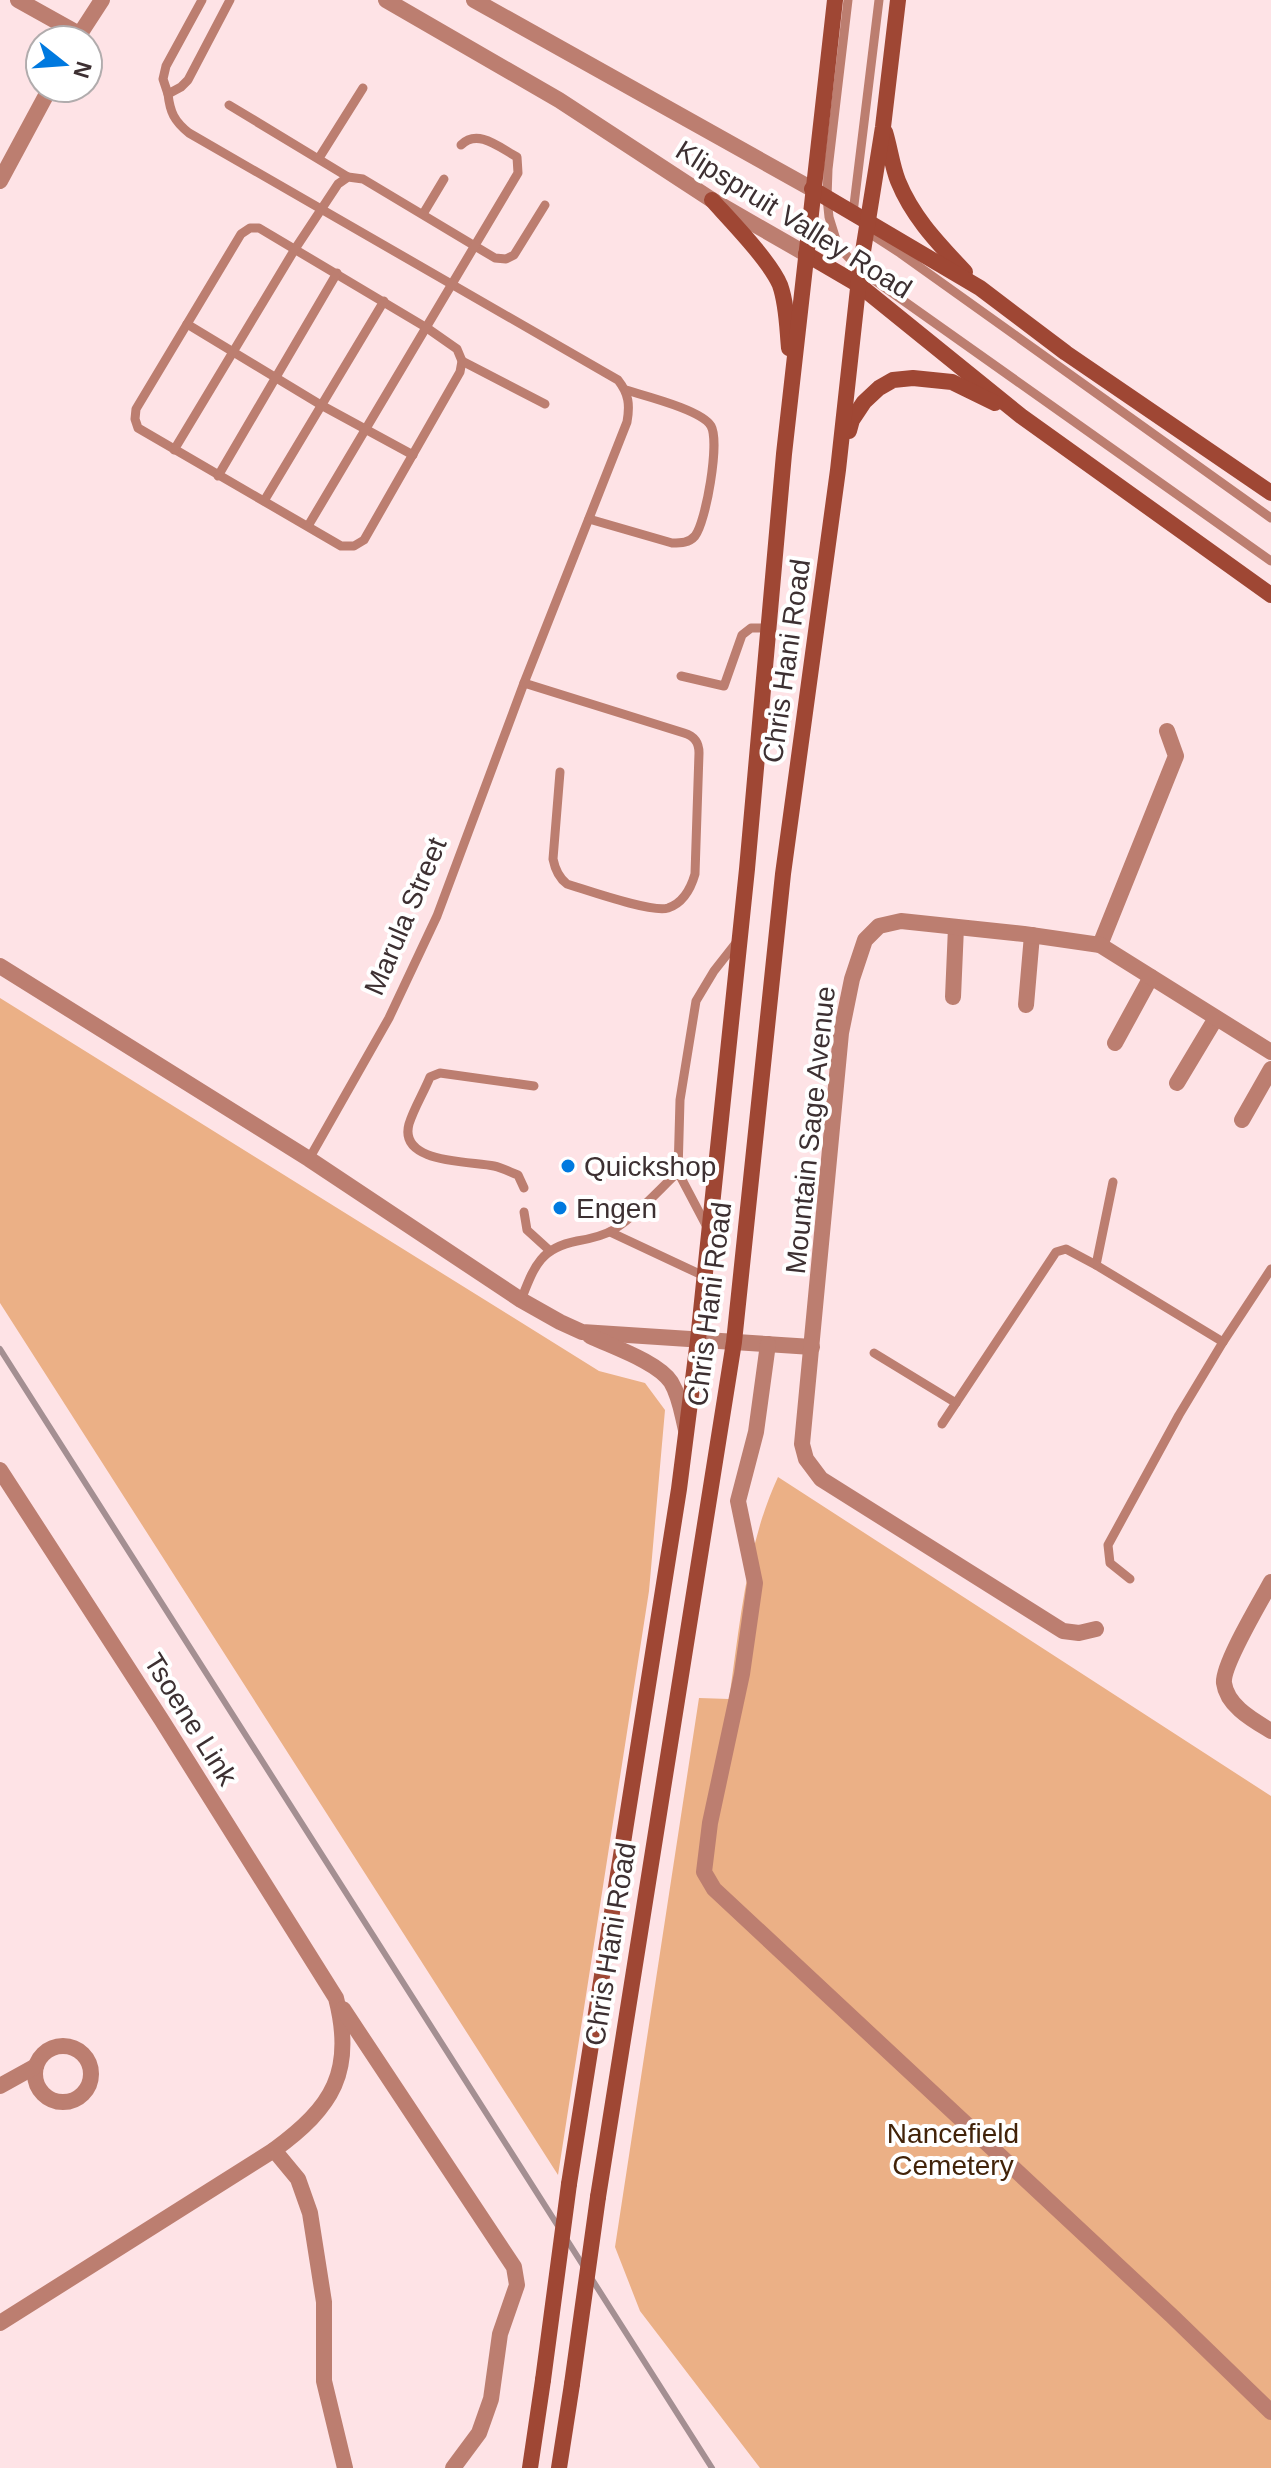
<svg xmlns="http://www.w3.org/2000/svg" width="1271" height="2468" viewBox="0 0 1271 2468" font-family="Arial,sans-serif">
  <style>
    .green { fill: #ebb086 }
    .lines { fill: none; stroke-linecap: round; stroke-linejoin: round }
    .service { stroke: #bc7e70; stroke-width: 9 }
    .minor { stroke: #bc7e70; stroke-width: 16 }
    .tertiary { stroke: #bc7e70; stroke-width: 16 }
    .secondary { stroke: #9f4734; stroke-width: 16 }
    .rail { stroke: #a48f92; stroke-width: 6 }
    .secondary-bridge { stroke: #9f4734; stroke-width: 16 }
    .poi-dot { fill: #0079df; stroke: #fff; stroke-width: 3 }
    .labels { text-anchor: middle; stroke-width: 8; stroke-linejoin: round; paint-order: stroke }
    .street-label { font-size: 28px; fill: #3d3032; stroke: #fff }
    .poi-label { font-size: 28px; fill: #3d3032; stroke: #fff; text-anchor: start }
    .park-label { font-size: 28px; fill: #422309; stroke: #fff }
  </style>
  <rect width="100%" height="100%" fill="#fee3e6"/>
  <g class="green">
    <polygon points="0,998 599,1371 645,1383 665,1410 649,1591 558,2175 0,1303"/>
    <path d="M778,1477L1271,1796V2468H760L640,2311L615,2247L699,1698L729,1699C740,1625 746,1546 778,1477Z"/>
  </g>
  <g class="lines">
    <g class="service">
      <polyline points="202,0 166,66 163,79 168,94 181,87 188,80 230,0"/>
      <polyline points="848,0 828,169 827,198 829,217 838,246 860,270 1271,561"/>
      <path d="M168,94C170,112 174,121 189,133L618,380C629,394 630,405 627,422L524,683L437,916L389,1018L309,1159"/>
      <polyline points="229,105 348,177"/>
      <polyline points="319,158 363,88"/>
      <polyline points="853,213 879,0"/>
      <polyline points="423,214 444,179"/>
      <polygon points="250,228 259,228 427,328 457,349 462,361 460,372 364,540 354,546 341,546 138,428 135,419 136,409 241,234"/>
      <polyline points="866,231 900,253 1271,518"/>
      <polyline points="187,324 321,405 413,455"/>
      <polyline points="462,361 545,404"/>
      <polyline points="174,450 295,249 338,184 348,177 363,179 495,258 506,259 514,255 545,205"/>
      <polyline points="218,476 337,273"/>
      <polyline points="264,501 384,301"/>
      <path d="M589,519L672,543C681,543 689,543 695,536C706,522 720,442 711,426C702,410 645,396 626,390"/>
      <path d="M308,526L518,173L517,157C500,148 478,128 461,145"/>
      <polyline points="681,676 724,686 742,635 751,628 768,628"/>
      <path d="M524,683L684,733C694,736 699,742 699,753L695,874C691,888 683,903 668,908C651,913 587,890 567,884C559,878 555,869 553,859L560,772"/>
      <polyline points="1113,1182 1096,1265 1223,1342 1179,1415 1108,1545 1110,1563 1130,1579"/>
      <path d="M524,1188L518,1175C510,1172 503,1168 494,1166C471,1161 398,1164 409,1124C414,1108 424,1092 430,1077L440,1073L534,1086"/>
      <polyline points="524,1212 527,1230 549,1250"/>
      <polyline points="707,1227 678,1172 680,1100 696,1001 714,971 736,943"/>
      <polyline points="610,1232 704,1276"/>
      <path d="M521,1300C534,1267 540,1248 577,1241C589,1239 603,1236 613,1230C638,1214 657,1192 678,1172"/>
      <polyline points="1223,1342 1271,1269"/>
      <polyline points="874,1353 956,1403"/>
      <polyline points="942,1424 1056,1252 1066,1249 1096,1265"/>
    </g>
    <g class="minor">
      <polyline points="18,0 79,34"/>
      <polyline points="76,40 102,0"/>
      <polyline points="0,181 50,88"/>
      <polyline points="1100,945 1176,756 1167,731"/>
      <polyline points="0,966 309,1159 521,1300 560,1322 582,1332 812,1347"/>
      <polyline points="953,997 956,927"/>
      <polyline points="1026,1005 1032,935"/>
      <polyline points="1115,1043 1151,977"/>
      <polyline points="1177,1083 1216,1018"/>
      <polyline points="1242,1120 1271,1069"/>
      <path d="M590,1336C613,1347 658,1362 671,1382C680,1397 682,1414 686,1430"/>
      <polyline points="768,1344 756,1432 738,1501 755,1583 742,1674 710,1823 704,1872 714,1889 1172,2316 1271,2412"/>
      <path d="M0,1470L161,1719L336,1998C355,2071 333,2107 274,2150L0,2323"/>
      <path d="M1271,1582C1261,1601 1222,1665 1224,1683C1227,1706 1253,1720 1271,1731"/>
      <polyline points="1096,1629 1079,1633 1063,1631 821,1479 806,1459 802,1444 841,1033 852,979 865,940 879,926 901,921 1024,934 1100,945 1271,1052"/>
      <polyline points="343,2009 514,2267 517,2285 500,2334 491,2399 479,2433 453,2468"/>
      <circle cx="63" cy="2074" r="28"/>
      <polyline points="0,2086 36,2066"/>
      <polyline points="274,2150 298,2179 310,2213 324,2302 324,2381 345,2468"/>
    </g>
    <g class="tertiary">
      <polyline points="386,0 559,100 712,200 806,254"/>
      <polyline points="474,0 812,189"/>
    </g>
    <g class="secondary">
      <path d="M885,132C890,148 892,166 898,181C913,218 939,244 965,272"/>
      <polyline points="812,189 980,288 1066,353 1271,493"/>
      <path d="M712,200C730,220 770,261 780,285C787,305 787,327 789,348"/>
      <polyline points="806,254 859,285 1021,416 1271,595"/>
      <polyline points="849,431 852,420 864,402 879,388 893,380 913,378 952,382 995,403"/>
      <polyline points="569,2184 679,1489 698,1340 747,869 784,454 835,0"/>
      <polyline points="598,2197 734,1342 783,874 838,470 860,270 883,127 898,0"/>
      <polyline points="530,2468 543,2380"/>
      <polyline points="559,2468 572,2384"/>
    </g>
    <polyline class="rail" points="0,1349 712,2468"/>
    <g class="secondary-bridge">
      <polyline points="543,2380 569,2184"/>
      <polyline points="572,2384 598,2197"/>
    </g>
  </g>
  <g class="poi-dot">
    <circle cx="568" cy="1166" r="8"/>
    <circle cx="560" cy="1208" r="8"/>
  </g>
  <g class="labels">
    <g class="street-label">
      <text transform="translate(794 219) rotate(32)" y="10">Klipspruit Valley Road</text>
      <text transform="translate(786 661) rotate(-82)" y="10">Chris Hani Road</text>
      <text transform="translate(405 916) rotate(-67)" y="10">Marula Street</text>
      <text transform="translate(810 1130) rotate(-84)" y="10">Mountain Sage Avenue</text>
      <text transform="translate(709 1304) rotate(-83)" y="10">Chris Hani Road</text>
      <text transform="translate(191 1719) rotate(58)" y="10">Tsoene Link</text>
      <text transform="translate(610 1944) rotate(-81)" y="10">Chris Hani Road</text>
    </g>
    <g class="poi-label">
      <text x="584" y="1176">Quickshop</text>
      <text x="576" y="1218">Engen</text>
    </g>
    <g class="park-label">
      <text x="953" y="2143">Nancefield<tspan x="953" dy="32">Cemetery</tspan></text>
    </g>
  </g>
  <g transform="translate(64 64) rotate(107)"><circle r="38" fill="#ffffff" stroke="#b1acad" stroke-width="2"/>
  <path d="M0-6L14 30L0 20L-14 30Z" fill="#0079df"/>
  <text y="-12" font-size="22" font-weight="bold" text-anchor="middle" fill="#3d3032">N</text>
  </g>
</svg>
